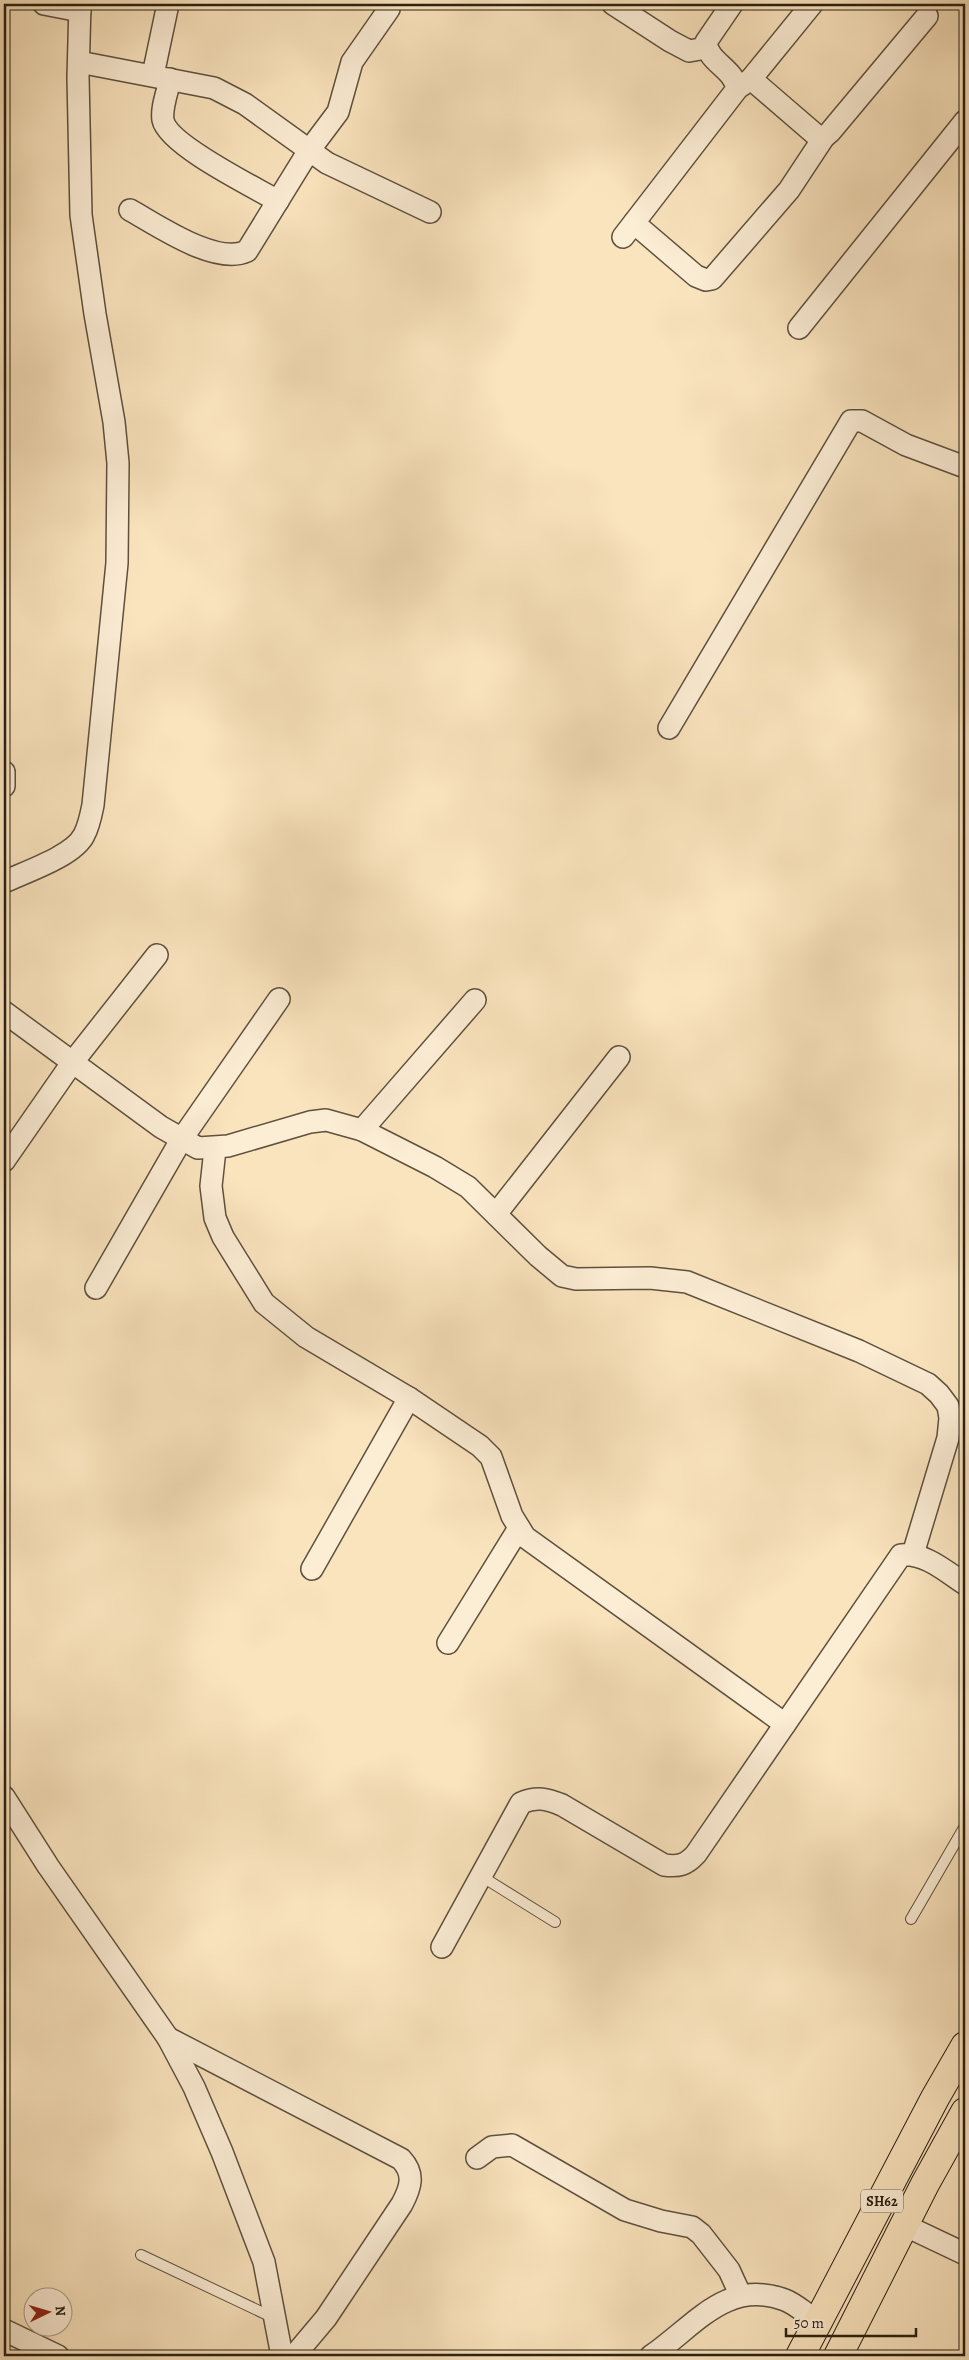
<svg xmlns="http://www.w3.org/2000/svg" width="969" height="2360" viewBox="0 0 969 2360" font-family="Alegreya,serif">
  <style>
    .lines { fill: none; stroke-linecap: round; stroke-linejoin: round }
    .service-casing { stroke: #5e513e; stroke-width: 12 }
    .minor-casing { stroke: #5e513e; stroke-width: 24 }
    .primary-casing { stroke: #2a2013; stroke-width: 30 }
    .service { stroke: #fcedd5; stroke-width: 10 }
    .minor { stroke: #fcedd5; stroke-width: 21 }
    .primary { stroke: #fae4be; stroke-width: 28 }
    .labels { text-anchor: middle; stroke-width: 4; stroke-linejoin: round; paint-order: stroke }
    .shield { fill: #fcedd5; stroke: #695e4d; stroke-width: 1 }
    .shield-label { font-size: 14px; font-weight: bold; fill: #2a2013 }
  </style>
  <rect width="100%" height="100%" fill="#fae4be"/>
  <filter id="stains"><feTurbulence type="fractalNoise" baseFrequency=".004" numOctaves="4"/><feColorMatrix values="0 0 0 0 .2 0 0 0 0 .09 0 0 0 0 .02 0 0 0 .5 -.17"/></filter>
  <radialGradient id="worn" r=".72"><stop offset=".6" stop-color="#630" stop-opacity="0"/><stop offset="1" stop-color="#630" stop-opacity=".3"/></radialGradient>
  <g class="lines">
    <defs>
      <g id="service">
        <polyline points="481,1876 555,1922"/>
        <polyline points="911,1919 965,1826"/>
        <polyline points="141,2255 274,2318"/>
      </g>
      <g id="minor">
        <polyline points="44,4 80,11"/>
        <polyline points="613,4 670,41 689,51 706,48"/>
        <polyline points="79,62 214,88 245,104 327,163 430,212"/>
        <polyline points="153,75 168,4"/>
        <path d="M170,79C168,91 161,107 163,120C168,145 254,187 278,201"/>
        <polyline points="751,79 816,135 824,137 830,132 927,16"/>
        <polyline points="741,86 751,79 812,4"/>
        <path d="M130,210C157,225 216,266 247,251L308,152L338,112L352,62L389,9"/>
        <polyline points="634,223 696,276 706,280 712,279 789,190 824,137"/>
        <path d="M623,237L737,89C734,68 708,63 706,42L732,4"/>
        <polyline points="799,328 965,121"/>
        <polyline points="669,728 851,421 862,421 906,445 965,467"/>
        <polyline points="4,772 4,786"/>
        <path d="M4,882C25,872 74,856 84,835C89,826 91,815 93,805L117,563L118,463L114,422L95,314L81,215L78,77L80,4"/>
        <polyline points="4,1012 161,1127 198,1148 228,1146 310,1122 326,1120 362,1130 435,1167 468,1187 538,1256 562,1276 576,1279 650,1278 687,1282 859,1351 928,1384 939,1394 948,1406 950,1418 948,1438 913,1554"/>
        <polyline points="362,1130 475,1000"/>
        <polyline points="215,1149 211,1186 215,1218 223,1237 264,1303 306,1337 409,1398 480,1446 491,1457 512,1516 525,1537 785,1724"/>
        <polyline points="4,1161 72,1063 157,955"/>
        <polyline points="496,1214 619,1057"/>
        <polyline points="96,1288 181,1140 279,999"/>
        <polyline points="312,1569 409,1398"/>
        <polyline points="448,1643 519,1528"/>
        <polyline points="4,1797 48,1866 168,2038 194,2087 222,2152 264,2262 282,2356"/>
        <path d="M442,1947L521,1803C537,1796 547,1799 562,1805L664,1865C679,1867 686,1865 696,1854L901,1555C926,1553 945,1571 965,1584"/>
        <path d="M168,2038L401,2159C415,2174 411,2187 402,2204L326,2318L294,2356"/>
        <polyline points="477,2158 492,2147 512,2145 625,2210 661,2221 692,2227 701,2234 729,2270 740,2294"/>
        <polyline points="904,2225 965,2254"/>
        <polyline points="4,2330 58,2356"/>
        <path d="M651,2356C694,2327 726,2278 785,2300C796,2304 807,2315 817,2321"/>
      </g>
      <g id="primary">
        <polyline points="800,2356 935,2098 965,2046"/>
        <polyline points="838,2356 925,2184 965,2112"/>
      </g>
    </defs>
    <use href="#service" class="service-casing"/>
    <use href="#minor" class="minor-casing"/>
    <use href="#primary" class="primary-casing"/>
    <use href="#service" class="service"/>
    <use href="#minor" class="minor"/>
    <use href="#primary" class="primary"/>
  </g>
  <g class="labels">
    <rect class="shield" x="861" y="2189.5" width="42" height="23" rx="4"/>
    <g class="shield-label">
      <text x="882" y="2206">SH62</text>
    </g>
  </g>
  <rect width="969" height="2360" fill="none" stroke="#fae4be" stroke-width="20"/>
  <rect x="5" y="5" width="959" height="2350" fill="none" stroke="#2a2013" stroke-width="2.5"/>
  <rect x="10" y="10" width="949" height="2340" fill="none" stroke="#2a2013"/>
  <g transform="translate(48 2312) rotate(85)"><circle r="24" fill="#fcedd5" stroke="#a89b87"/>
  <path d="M0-4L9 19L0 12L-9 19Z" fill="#8f2418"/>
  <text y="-8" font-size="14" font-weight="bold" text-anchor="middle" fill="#2a2013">N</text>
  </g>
  <path d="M786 2328v8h130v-8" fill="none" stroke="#2a2013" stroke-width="2.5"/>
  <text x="794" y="2328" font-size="15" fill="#2a2013" stroke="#fcedd5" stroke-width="4" paint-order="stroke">50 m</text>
  <rect width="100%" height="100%" filter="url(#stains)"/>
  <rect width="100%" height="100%" fill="url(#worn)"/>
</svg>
